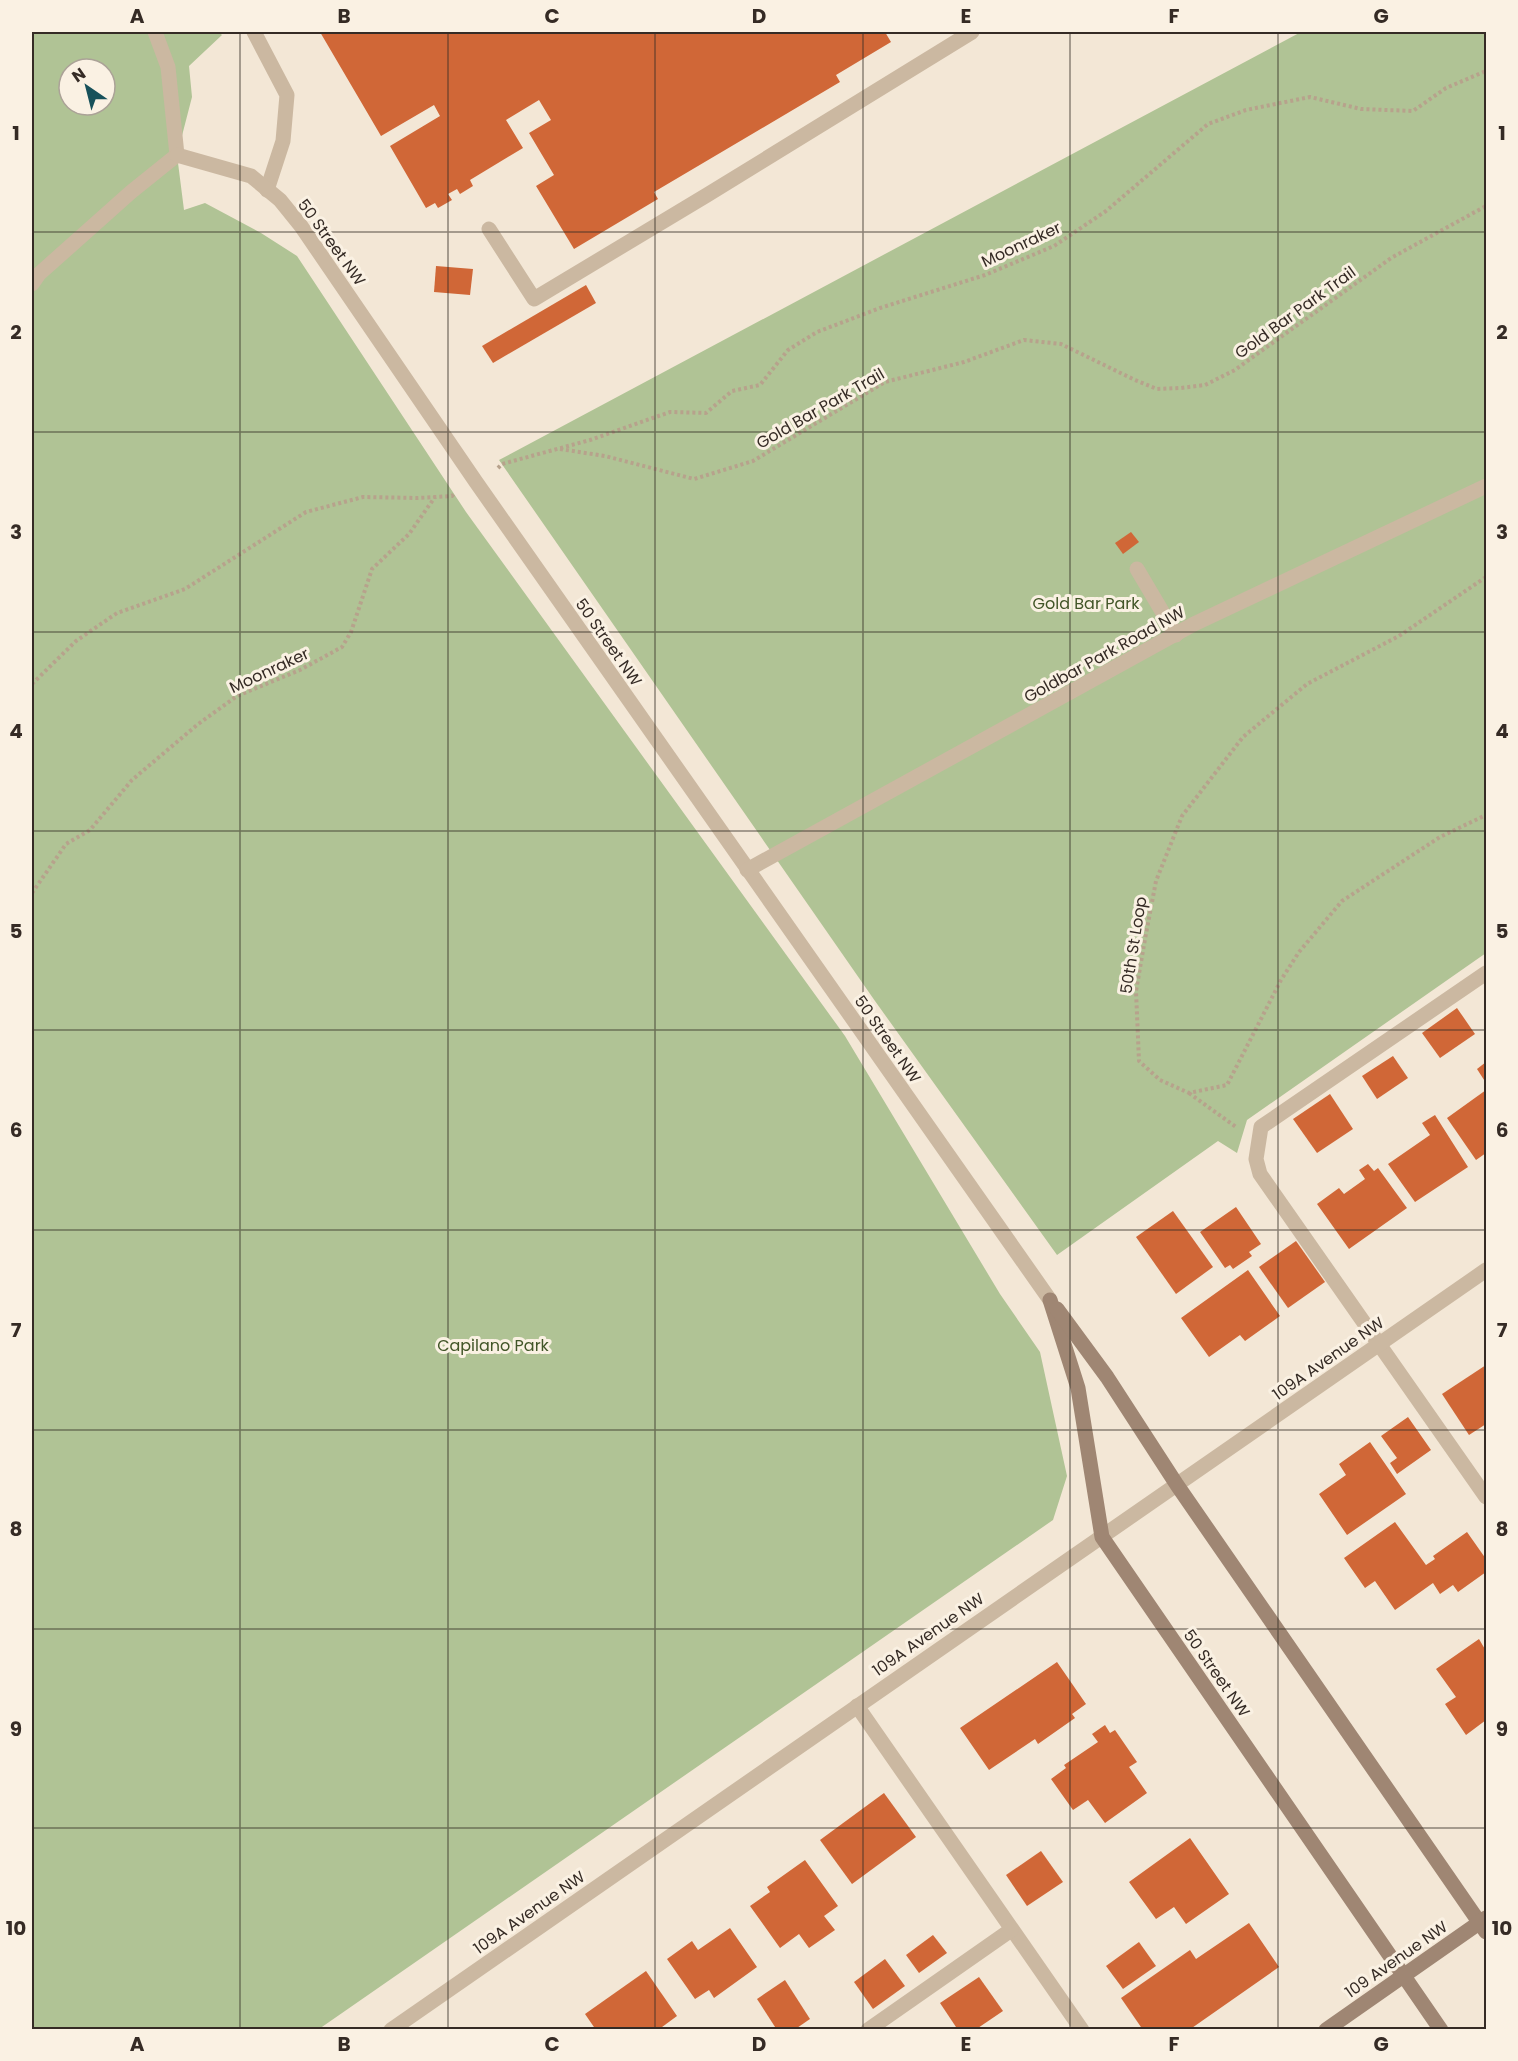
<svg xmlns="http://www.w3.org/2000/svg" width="1518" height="2061" viewBox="0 0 1518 2061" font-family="Poppins,sans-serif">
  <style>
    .green { fill: #b0c395; fill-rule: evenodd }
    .building { fill: #d06737 }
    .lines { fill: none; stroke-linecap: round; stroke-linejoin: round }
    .path { stroke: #b7a28c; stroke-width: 4; stroke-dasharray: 3 3; stroke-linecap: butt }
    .lane { stroke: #cbb8a1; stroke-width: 15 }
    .street { stroke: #cbb8a1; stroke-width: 15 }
    .secondary { stroke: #9f8673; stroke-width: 15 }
    .grid { fill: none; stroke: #352b25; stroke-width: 1.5; stroke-opacity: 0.55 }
    .labels { text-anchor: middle; stroke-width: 6; stroke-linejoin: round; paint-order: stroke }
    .street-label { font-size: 16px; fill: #352b25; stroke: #faf1e3 }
    .park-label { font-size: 16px; fill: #415527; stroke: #faf1e3 }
    .neatline { fill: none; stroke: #352b25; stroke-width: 2 }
    .grid-label { font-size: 20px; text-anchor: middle; font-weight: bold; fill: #352b25 }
  </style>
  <rect width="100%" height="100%" fill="#f3e7d6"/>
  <g class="green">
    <path d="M32,32H219L222,35L189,66L192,97L177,155L184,210L205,203L261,233L297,256L466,512L845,1036L1000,1294L1040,1352L1067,1476L1053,1520L319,2029L32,2030ZM69,69H105V105H69Z"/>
    <polygon points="1301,32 1486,32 1486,953 1247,1120 1237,1153 1218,1141 1057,1255 875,1001 499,460"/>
  </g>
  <g class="building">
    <polygon points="320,32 885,32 891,42 836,75 840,82 654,192 658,199 574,249 536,186 554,175 529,133 551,120 539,100 506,120 523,148 470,180 473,186 460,194 457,189 448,194 452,200 438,208 435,203 426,208 390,146 440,116 434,105 381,136"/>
    <polygon points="436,266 473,269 470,295 434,292"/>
    <polygon points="586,285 596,303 493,363 482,346"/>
    <polygon points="1131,532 1139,542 1123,554 1115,543"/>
    <polygon points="1457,1008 1475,1034 1440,1058 1422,1033"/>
    <polygon points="1393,1056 1408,1078 1377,1099 1362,1076"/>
    <polygon points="1486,1062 1486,1083 1477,1069"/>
    <polygon points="1486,1090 1486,1153 1476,1160 1447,1118"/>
    <polygon points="1330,1094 1353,1129 1317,1153 1293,1119"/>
    <polygon points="1435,1115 1468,1167 1415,1202 1388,1164 1430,1135 1422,1123"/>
    <polygon points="1368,1164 1374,1171 1378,1168 1407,1208 1349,1249 1317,1204 1339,1188 1344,1194 1365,1179 1359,1170"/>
    <polygon points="1236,1207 1261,1244 1249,1252 1252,1256 1233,1269 1230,1265 1225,1268 1200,1232"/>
    <polygon points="1173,1211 1213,1267 1176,1294 1136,1237"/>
    <polygon points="1296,1241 1325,1282 1288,1308 1259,1267"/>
    <polygon points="1248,1270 1280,1316 1245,1341 1240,1335 1209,1357 1181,1318"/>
    <polygon points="1486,1365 1486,1424 1469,1435 1442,1394"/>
    <polygon points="1408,1417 1431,1450 1397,1474 1390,1463 1397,1458 1381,1436"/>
    <polygon points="1370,1442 1406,1494 1347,1535 1319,1494 1346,1475 1339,1464"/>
    <polygon points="1395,1522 1426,1565 1435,1559 1433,1556 1467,1532 1486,1559 1486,1572 1458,1592 1453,1585 1440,1594 1433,1583 1395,1610 1375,1581 1365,1588 1344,1558"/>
    <polygon points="1479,1639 1486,1651 1486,1720 1466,1735 1445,1704 1456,1697 1436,1669"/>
    <polygon points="1057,1662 1086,1704 1072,1714 1075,1718 1038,1744 1035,1739 989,1770 960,1728"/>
    <polygon points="1105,1725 1110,1733 1115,1730 1137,1762 1129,1767 1147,1793 1105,1823 1088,1800 1073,1810 1051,1779 1066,1768 1064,1765 1098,1742 1092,1734"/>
    <polygon points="884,1793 916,1837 852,1884 820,1840"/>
    <polygon points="1190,1838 1229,1894 1186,1924 1174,1907 1156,1919 1129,1882"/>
    <polygon points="1041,1851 1063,1882 1027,1906 1006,1875"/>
    <polygon points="805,1860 838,1906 824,1916 835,1930 809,1948 799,1934 780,1948 750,1906 770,1892 767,1887"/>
    <polygon points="1249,1923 1279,1967 1189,2030 1143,2030 1121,1998 1190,1950 1196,1959"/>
    <polygon points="730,1928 757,1967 714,1998 709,1990 695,1999 667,1959 692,1941 698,1950"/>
    <polygon points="933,1935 947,1953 919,1973 906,1955"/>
    <polygon points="1139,1942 1156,1966 1123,1989 1106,1966"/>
    <polygon points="885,1959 905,1986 873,2009 854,1982"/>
    <polygon points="646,1971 677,2016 658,2030 596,2030 585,2014"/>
    <polygon points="979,1977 1003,2011 975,2030 958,2030 940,2003"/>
    <polygon points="785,1980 810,2019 794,2030 777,2030 757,1999"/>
  </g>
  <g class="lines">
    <g class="path">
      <polyline points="560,449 605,456 694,479 753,461 885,382 964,362 1024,340 1061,344 1135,380 1157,389 1181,388 1205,385 1235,370 1391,258 1486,206"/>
      <polyline points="498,468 502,464 590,440 670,412 706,413 732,391 760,385 788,350 817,332 880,308 985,275 1054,246 1106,211 1208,124 1246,110 1310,97 1361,109 1413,111 1446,88 1486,71"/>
      <polyline points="1486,577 1399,636 1307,684 1243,737 1182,816 1156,881 1145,939 1136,991 1139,1061 1160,1080 1189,1093 1227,1085 1281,980 1299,952 1342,901 1440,837 1486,815"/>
      <polyline points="32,684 76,641 117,613 185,589 306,512 363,497 418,498 452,496 455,493"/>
      <polyline points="32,893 66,844 90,830 132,780 197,725 237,696 300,670 342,647 351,632 372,569 409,534 435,497"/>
      <polyline points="1189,1093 1236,1127"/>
    </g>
    <g class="lane">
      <polyline points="254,32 287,95 283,141 267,190"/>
      <polyline points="489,229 534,299 707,195 972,32"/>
      <polyline points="32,284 39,274 131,192 177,155 168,67 155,32"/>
      <polyline points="1137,569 1176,635"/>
      <polyline points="1486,973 1261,1127 1256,1159 1260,1174 1486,1497"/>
      <polyline points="857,1706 1082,2030"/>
      <polyline points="868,2030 1011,1930"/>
    </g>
    <g class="street">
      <polyline points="177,155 251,176 280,200 301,226 476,482 1050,1300"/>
      <polyline points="747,870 1194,624 1486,486"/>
      <polyline points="391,2030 1486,1270"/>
    </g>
    <g class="secondary">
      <polyline points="1050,1300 1078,1388 1102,1537 1441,2030"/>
      <polyline points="1057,1309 1107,1377 1177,1485 1486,1932"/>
      <polyline points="1326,2030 1486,1918"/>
    </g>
  </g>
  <path class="grid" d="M240,32V2030M448,32V2030M655,32V2030M863,32V2030M1070,32V2030M1278,32V2030M32,232H1486M32,432H1486M32,632H1486M32,831H1486M32,1030H1486M32,1230H1486M32,1430H1486M32,1629H1486M32,1828H1486"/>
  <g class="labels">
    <g class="street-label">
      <text transform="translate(332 242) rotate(54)" y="6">50 Street NW</text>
      <text transform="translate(1021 244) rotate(-25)" y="6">Moonraker</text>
      <text transform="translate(1295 312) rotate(-36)" y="6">Gold Bar Park Trail</text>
      <text transform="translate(820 408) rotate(-30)" y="6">Gold Bar Park Trail</text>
      <text transform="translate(609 642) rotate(55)" y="6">50 Street NW</text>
      <text transform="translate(1104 654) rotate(-29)" y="6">Goldbar Park Road NW</text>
      <text transform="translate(269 670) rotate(-25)" y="6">Moonraker</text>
      <text transform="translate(1133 945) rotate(-81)" y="6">50th St Loop</text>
      <text transform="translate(888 1039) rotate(55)" y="6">50 Street NW</text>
      <text transform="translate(1328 1358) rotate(-35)" y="6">109A Avenue NW</text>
      <text transform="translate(928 1634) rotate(-35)" y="6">109A Avenue NW</text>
      <text transform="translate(1217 1673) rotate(55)" y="6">50 Street NW</text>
      <text transform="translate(529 1912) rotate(-35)" y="6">109A Avenue NW</text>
      <text transform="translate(1396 1959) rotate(-35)" y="6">109 Avenue NW</text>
    </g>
    <g class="park-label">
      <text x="1086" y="609">Gold Bar Park</text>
      <text x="493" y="1351">Capilano Park</text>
    </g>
  </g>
  <rect width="1518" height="2061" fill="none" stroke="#faf1e3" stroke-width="66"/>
  <g transform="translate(87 87) rotate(325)"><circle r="28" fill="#faf1e3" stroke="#aba297" stroke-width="1.5"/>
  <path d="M0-4.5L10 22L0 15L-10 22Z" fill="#17515a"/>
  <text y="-9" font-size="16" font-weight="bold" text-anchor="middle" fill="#352b25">N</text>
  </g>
  <rect x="33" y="33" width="1452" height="1995" class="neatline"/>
  <g class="grid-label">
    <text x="137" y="23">A</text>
    <text x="344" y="23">B</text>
    <text x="552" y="23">C</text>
    <text x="759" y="23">D</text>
    <text x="966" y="23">E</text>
    <text x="1174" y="23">F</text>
    <text x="1381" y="23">G</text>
    <text x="16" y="140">1</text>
    <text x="1502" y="140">1</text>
    <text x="16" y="339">2</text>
    <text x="1502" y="339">2</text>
    <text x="16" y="539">3</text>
    <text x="1502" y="539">3</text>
    <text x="16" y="738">4</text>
    <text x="1502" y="738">4</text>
    <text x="16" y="938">5</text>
    <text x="1502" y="938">5</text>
    <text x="16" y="1137">6</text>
    <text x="1502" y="1137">6</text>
    <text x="16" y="1337">7</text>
    <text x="1502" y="1337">7</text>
    <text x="16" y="1536">8</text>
    <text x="1502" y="1536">8</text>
    <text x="16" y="1736">9</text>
    <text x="1502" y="1736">9</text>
    <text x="16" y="1935">10</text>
    <text x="1502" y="1935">10</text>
    <text x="137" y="2051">A</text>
    <text x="344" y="2051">B</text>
    <text x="552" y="2051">C</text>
    <text x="759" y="2051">D</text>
    <text x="966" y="2051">E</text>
    <text x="1174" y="2051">F</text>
    <text x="1381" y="2051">G</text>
  </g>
</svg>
